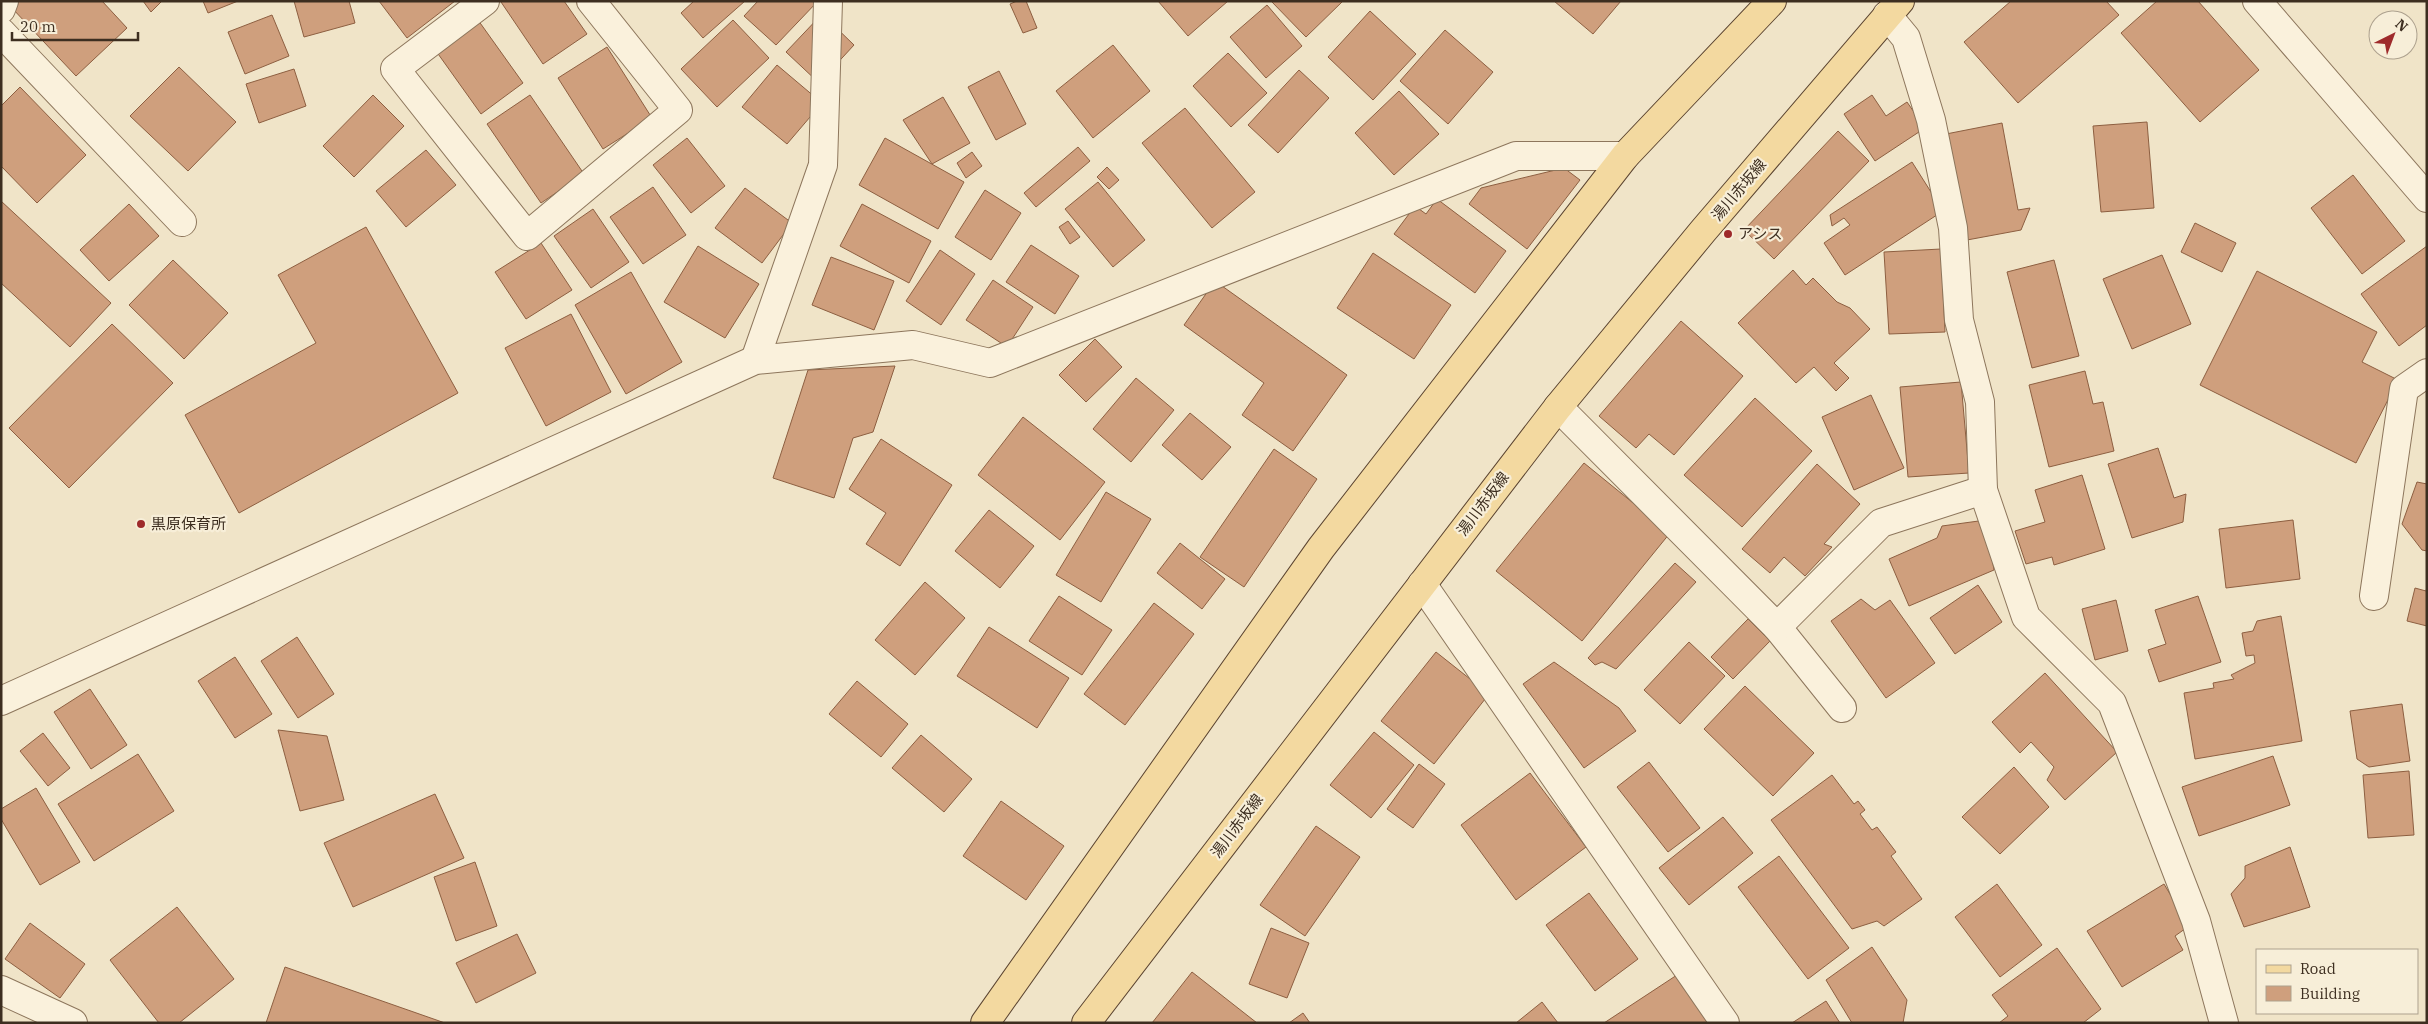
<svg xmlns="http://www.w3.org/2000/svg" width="2428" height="1024" viewBox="0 0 2428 1024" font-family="'IBM Plex Serif','Noto Sans JP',serif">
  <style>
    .building { fill: #cf9f7d; stroke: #8d5f41 }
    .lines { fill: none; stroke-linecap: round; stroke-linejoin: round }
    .minor-casing { stroke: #8d765c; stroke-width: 30 }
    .major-casing { stroke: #5b4430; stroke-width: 30 }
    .minor { stroke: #faf1dc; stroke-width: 28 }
    .major { stroke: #f3d9a0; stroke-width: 28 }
    .poi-dot { fill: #9e2a2b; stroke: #f7eed8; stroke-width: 2 }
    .labels { text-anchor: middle; stroke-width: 4.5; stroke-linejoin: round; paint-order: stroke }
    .street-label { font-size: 15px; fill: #3d2e20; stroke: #f7eed8 }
    .poi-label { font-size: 15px; fill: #3d2e20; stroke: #f7eed8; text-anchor: start }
  </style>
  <rect width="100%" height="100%" fill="#f0e4c8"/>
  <g class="building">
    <polygon points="18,1 102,1 127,28 76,76 11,7"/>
    <polygon points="143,1 162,1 151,12"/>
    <polygon points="203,1 238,1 208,13"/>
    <polygon points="294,1 349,1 355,23 304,37"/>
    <polygon points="379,1 455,1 407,38"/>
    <polygon points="502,1 564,1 587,34 543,64 501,2"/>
    <polygon points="694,1 745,1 703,38 681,13"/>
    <polygon points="758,1 818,1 776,45 744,16"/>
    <polygon points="1017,1 1026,1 1037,28 1023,33 1010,4"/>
    <polygon points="1158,1 1228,1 1188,36"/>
    <polygon points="1271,1 1343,1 1306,37"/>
    <polygon points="1554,1 1621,1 1593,34"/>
    <polygon points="2011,1 2106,1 2119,15 2018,103 1964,42"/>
    <polygon points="2157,1 2198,1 2259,70 2200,122 2121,33"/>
    <polygon points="1267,5 1302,46 1266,78 1230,37"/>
    <polygon points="1370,11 1416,54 1373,100 1328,57"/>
    <polygon points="822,14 854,45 819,83 786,52"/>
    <polygon points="272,15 289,56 245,74 228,32"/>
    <polygon points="478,20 523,83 481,114 436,51"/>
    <polygon points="733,20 769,58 717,107 681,69"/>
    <polygon points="1445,30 1493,72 1448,124 1400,81"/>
    <polygon points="1113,45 1150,91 1093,138 1056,91"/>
    <polygon points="607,47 652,118 603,149 558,78"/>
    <polygon points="1228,53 1267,93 1231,127 1193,86"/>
    <polygon points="777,65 822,103 787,144 742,107"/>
    <polygon points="179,67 236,122 188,171 130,116"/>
    <polygon points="294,69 306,106 259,123 246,84"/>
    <polygon points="1299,70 1329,98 1278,153 1248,125"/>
    <polygon points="999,71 1026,124 996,140 968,87"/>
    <polygon points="20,87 86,155 37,203 1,166 1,106"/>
    <polygon points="1399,91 1439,134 1394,175 1355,133"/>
    <polygon points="373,95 404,126 354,177 323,146"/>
    <polygon points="530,95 584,174 541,203 487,124"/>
    <polygon points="1872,95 1886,116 1907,102 1925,128 1875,161 1844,114"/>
    <polygon points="943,97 970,143 932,164 903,120"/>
    <polygon points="1185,108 1255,192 1212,228 1142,143"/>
    <polygon points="2147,122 2154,208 2101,212 2093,126"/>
    <polygon points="2002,123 2018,210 2030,208 2021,230 1967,240 1946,134"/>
    <polygon points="1838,131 1869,161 1774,259 1744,230"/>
    <polygon points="687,138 725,186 691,213 653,165"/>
    <polygon points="885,138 964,182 938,229 859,185"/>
    <polygon points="1078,147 1090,161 1036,207 1024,193"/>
    <polygon points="426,150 456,185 406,227 376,191"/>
    <polygon points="972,152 982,166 966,178 957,163"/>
    <polygon points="1912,162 1943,211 1845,275 1824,243 1850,225 1844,218 1832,226 1830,215"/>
    <polygon points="1107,167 1119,180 1109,189 1097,177"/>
    <polygon points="1564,168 1580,180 1527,249 1469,204 1481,188"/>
    <polygon points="2353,175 2405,241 2362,274 2311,208"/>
    <polygon points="1098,182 1145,240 1113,267 1065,209"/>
    <polygon points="653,187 686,235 643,264 610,217"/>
    <polygon points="745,188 792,223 762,263 715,228"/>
    <polygon points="985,190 1021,213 991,260 955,237"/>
    <polygon points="1437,199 1506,251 1475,293 1394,234 1415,206 1426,214"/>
    <polygon points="1,201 111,303 70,347 1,283"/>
    <polygon points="129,204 159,236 109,281 80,250"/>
    <polygon points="862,204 931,241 909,283 840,246"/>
    <polygon points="593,209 629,262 591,288 554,236"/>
    <polygon points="1068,221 1080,237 1070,244 1059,227"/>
    <polygon points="2195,223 2236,243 2222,272 2181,252"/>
    <polygon points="366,227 458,393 239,513 185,415 316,343 278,275"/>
    <polygon points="541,243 572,290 526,319 495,272"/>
    <polygon points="1031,245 1079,276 1055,314 1006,282"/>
    <polygon points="698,246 759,284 725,338 664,302"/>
    <polygon points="2427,246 2427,325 2399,346 2361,294"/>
    <polygon points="1941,249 1945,332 1889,334 1884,252"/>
    <polygon points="940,250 975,274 941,325 906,301"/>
    <polygon points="1373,253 1451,305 1414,359 1337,308"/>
    <polygon points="2162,255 2191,324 2132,349 2103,279"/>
    <polygon points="831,257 894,281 874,330 812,305"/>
    <polygon points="173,260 228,313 184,359 129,305"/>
    <polygon points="2054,260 2079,356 2032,368 2007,272"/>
    <polygon points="1793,270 1806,285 1813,278 1837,302 1850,308 1870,329 1834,363 1849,378 1836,391 1814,367 1796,383 1738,323"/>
    <polygon points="2257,271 2377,332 2362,362 2398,380 2356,463 2200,385"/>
    <polygon points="631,272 682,362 626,394 575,305"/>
    <polygon points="993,280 1033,307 1007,347 966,320"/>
    <polygon points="1215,281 1347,375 1293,451 1242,415 1264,383 1184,325"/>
    <polygon points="571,314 611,392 546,426 505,348"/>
    <polygon points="1681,321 1743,376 1674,455 1649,434 1636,448 1599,416"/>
    <polygon points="112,324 173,383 69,488 9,428"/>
    <polygon points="1095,339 1122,367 1086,402 1059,375"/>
    <polygon points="895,366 873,432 853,438 834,498 773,478 808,370"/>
    <polygon points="2085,371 2093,404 2103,402 2114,451 2049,467 2029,385"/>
    <polygon points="1136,378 1174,410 1131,462 1093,429"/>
    <polygon points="1961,382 1969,473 1908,477 1900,387"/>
    <polygon points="1871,395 1904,468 1854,490 1822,417"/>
    <polygon points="1755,398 1812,451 1742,527 1684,475"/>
    <polygon points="1190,413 1231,447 1202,480 1162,445"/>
    <polygon points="1023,417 1105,482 1060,540 978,475"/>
    <polygon points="881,439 952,485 900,566 866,544 886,513 849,489"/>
    <polygon points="2158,448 2174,498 2186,494 2183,522 2132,538 2108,464"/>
    <polygon points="1274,449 1317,479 1244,587 1200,557"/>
    <polygon points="1584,463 1670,533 1582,641 1496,571"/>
    <polygon points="1817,464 1860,504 1824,544 1832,547 1805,576 1784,557 1770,573 1742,549"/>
    <polygon points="2082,475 2105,549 2054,565 2052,557 2026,564 2015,531 2045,522 2035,490"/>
    <polygon points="2417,482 2427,484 2427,551 2422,550 2402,524"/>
    <polygon points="1106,492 1151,519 1101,602 1056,575"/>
    <polygon points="989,510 1034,546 1000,588 955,551"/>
    <polygon points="1986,520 1994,570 1909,606 1889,559 1937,538 1942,526"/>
    <polygon points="2293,520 2300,579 2226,588 2219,529"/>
    <polygon points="1180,543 1225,579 1202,609 1157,573"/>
    <polygon points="1675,563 1696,582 1616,669 1602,662 1595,665 1588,658"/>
    <polygon points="925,582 965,618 915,675 875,640"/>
    <polygon points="1978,585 2002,622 1955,654 1930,618"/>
    <polygon points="2427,587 2427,626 2407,621 2415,588 2426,591"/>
    <polygon points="1059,596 1112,630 1082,675 1029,641"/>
    <polygon points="2198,596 2221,662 2159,682 2148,650 2166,644 2155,610"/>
    <polygon points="1861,599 1875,610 1890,600 1935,663 1886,698 1831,621"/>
    <polygon points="2116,600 2128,651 2095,660 2082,609"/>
    <polygon points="1154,603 1194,634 1125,725 1084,694"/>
    <polygon points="2281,616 2302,741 2195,759 2184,693 2214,688 2213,683 2234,679 2231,675 2255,663 2254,655 2246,656 2242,633 2253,631 2257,621"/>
    <polygon points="1748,619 1770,641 1733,679 1711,657"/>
    <polygon points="989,627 1069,678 1037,728 957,676"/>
    <polygon points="297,637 334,694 298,718 261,661"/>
    <polygon points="1689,642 1725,676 1680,724 1644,690"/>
    <polygon points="1436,652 1489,694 1434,764 1381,721"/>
    <polygon points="235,657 272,714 235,738 198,681"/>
    <polygon points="1554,662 1619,708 1636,731 1584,768 1523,684"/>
    <polygon points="2045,673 2117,752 2065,800 2047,780 2054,767 2031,742 2020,753 1992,722"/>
    <polygon points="857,681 908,724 881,757 829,714"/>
    <polygon points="1745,686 1814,753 1773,796 1704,729"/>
    <polygon points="90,689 127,745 91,769 54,712"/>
    <polygon points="2402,704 2410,761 2369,767 2357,759 2350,711"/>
    <polygon points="278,730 327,736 344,800 300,811"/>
    <polygon points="1374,732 1414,765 1371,818 1330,785"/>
    <polygon points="43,733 70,768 48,786 20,751"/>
    <polygon points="921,735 972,779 944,812 892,768"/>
    <polygon points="138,754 174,811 94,861 58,804"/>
    <polygon points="2273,756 2290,805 2199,836 2182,787"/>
    <polygon points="1649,762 1700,828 1668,852 1617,787"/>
    <polygon points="1419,764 1445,784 1413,828 1387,809"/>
    <polygon points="2014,767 2049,807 2000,854 1962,817"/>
    <polygon points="2409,771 2414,835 2368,838 2363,775"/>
    <polygon points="1530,773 1586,847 1516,900 1461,825"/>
    <polygon points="1832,775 1854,804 1858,801 1865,810 1860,814 1872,830 1877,827 1896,852 1891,856 1922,899 1884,926 1877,921 1852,929 1771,820"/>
    <polygon points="36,788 80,862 40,885 1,819 1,809"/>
    <polygon points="435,794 464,858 353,907 324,843"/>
    <polygon points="1001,801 1064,846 1026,900 963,856"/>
    <polygon points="1723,817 1753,853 1689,905 1659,868"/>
    <polygon points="1316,826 1360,857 1305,936 1260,905"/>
    <polygon points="2290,847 2310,907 2244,927 2231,894 2245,878 2245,866"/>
    <polygon points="1779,856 1849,948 1808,979 1738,887"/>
    <polygon points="475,862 497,926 456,941 434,877"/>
    <polygon points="1997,884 2042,945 2000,977 1955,917"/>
    <polygon points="2164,884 2189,926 2175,936 2183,950 2122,987 2087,931"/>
    <polygon points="1589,893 1638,959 1595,991 1546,925"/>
    <polygon points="177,907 234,979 179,1023 159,1023 110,960"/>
    <polygon points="30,923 85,964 60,998 5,959"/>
    <polygon points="1271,928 1309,943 1287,998 1249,984"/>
    <polygon points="517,934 536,973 476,1003 456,963"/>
    <polygon points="1872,947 1907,1000 1903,1023 1852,1023 1826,980"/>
    <polygon points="2057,948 2101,1009 2083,1023 1999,1023 2008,1016 1992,995"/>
    <polygon points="285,967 445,1023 266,1023"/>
    <polygon points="1192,972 1257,1023 1152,1023"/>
    <polygon points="1677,975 1708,1023 1604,1023"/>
    <polygon points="1826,1001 1840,1023 1792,1023"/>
    <polygon points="1542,1002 1558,1023 1516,1023"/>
    <polygon points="1303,1013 1310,1023 1289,1023"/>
  </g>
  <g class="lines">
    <defs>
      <g id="minor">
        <polyline points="485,1 395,69 527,236 678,110 591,1"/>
        <polyline points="2257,1 2427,198"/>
        <polyline points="1,9 4,1"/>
        <polyline points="1887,15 1906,38 1931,120 1953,228 1959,320 1980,402 1983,490 2026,617 2112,703 2196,921 2224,1023"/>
        <polyline points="1,32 182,222"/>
        <polyline points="755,360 823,165 828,1"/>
        <polyline points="1558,407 1777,627 1842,708"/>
        <polyline points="1422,584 1725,1023"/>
        <polyline points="2374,596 2404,389 2427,373"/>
        <polyline points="1777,627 1881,523 1983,490"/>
        <polyline points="1,701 755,360 913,345 990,363 1516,156 1625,156"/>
        <polyline points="1,990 73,1023"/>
      </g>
      <g id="major">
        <polyline points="985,1023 1321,548 1625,156 1772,1"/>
        <polyline points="1086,1023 1558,407 1703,231 1900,1"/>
      </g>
    </defs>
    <use href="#minor" class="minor-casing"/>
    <use href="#major" class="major-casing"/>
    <use href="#minor" class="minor"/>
    <use href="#major" class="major"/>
  </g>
  <g class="poi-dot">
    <circle cx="1728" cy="234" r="5"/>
    <circle cx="141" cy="524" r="5"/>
  </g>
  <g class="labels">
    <g class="street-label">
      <text transform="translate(1739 190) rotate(-50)" y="5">湯川赤坂線</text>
      <text transform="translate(1483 504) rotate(-53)" y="5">湯川赤坂線</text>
      <text transform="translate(1237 826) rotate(-53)" y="5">湯川赤坂線</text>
    </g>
    <g class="poi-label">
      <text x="1738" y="239">アシス</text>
      <text x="151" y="529">黒原保育所</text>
    </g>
  </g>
  <rect width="2428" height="1024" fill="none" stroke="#3d2e20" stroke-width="5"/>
  <rect x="2256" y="949" width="162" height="65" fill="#f7eed8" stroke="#ada18e"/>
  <rect x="2266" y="965" width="25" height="8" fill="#f3d9a0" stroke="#ada18e"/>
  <text x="2300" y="974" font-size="15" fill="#3d2e20">Road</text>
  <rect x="2266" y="986" width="25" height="15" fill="#cf9f7d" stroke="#ada18e"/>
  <text x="2300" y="999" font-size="15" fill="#3d2e20">Building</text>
  <g transform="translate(2393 35) rotate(42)"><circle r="24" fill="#f7eed8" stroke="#ada18e"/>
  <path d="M0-4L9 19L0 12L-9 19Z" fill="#9e2a2b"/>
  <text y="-8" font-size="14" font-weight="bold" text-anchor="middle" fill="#3d2e20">N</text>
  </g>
  <path d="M12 32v8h126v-8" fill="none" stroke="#3d2e20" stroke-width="2.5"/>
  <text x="20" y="32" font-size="15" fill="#3d2e20" stroke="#f7eed8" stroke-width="4" paint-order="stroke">20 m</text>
</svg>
